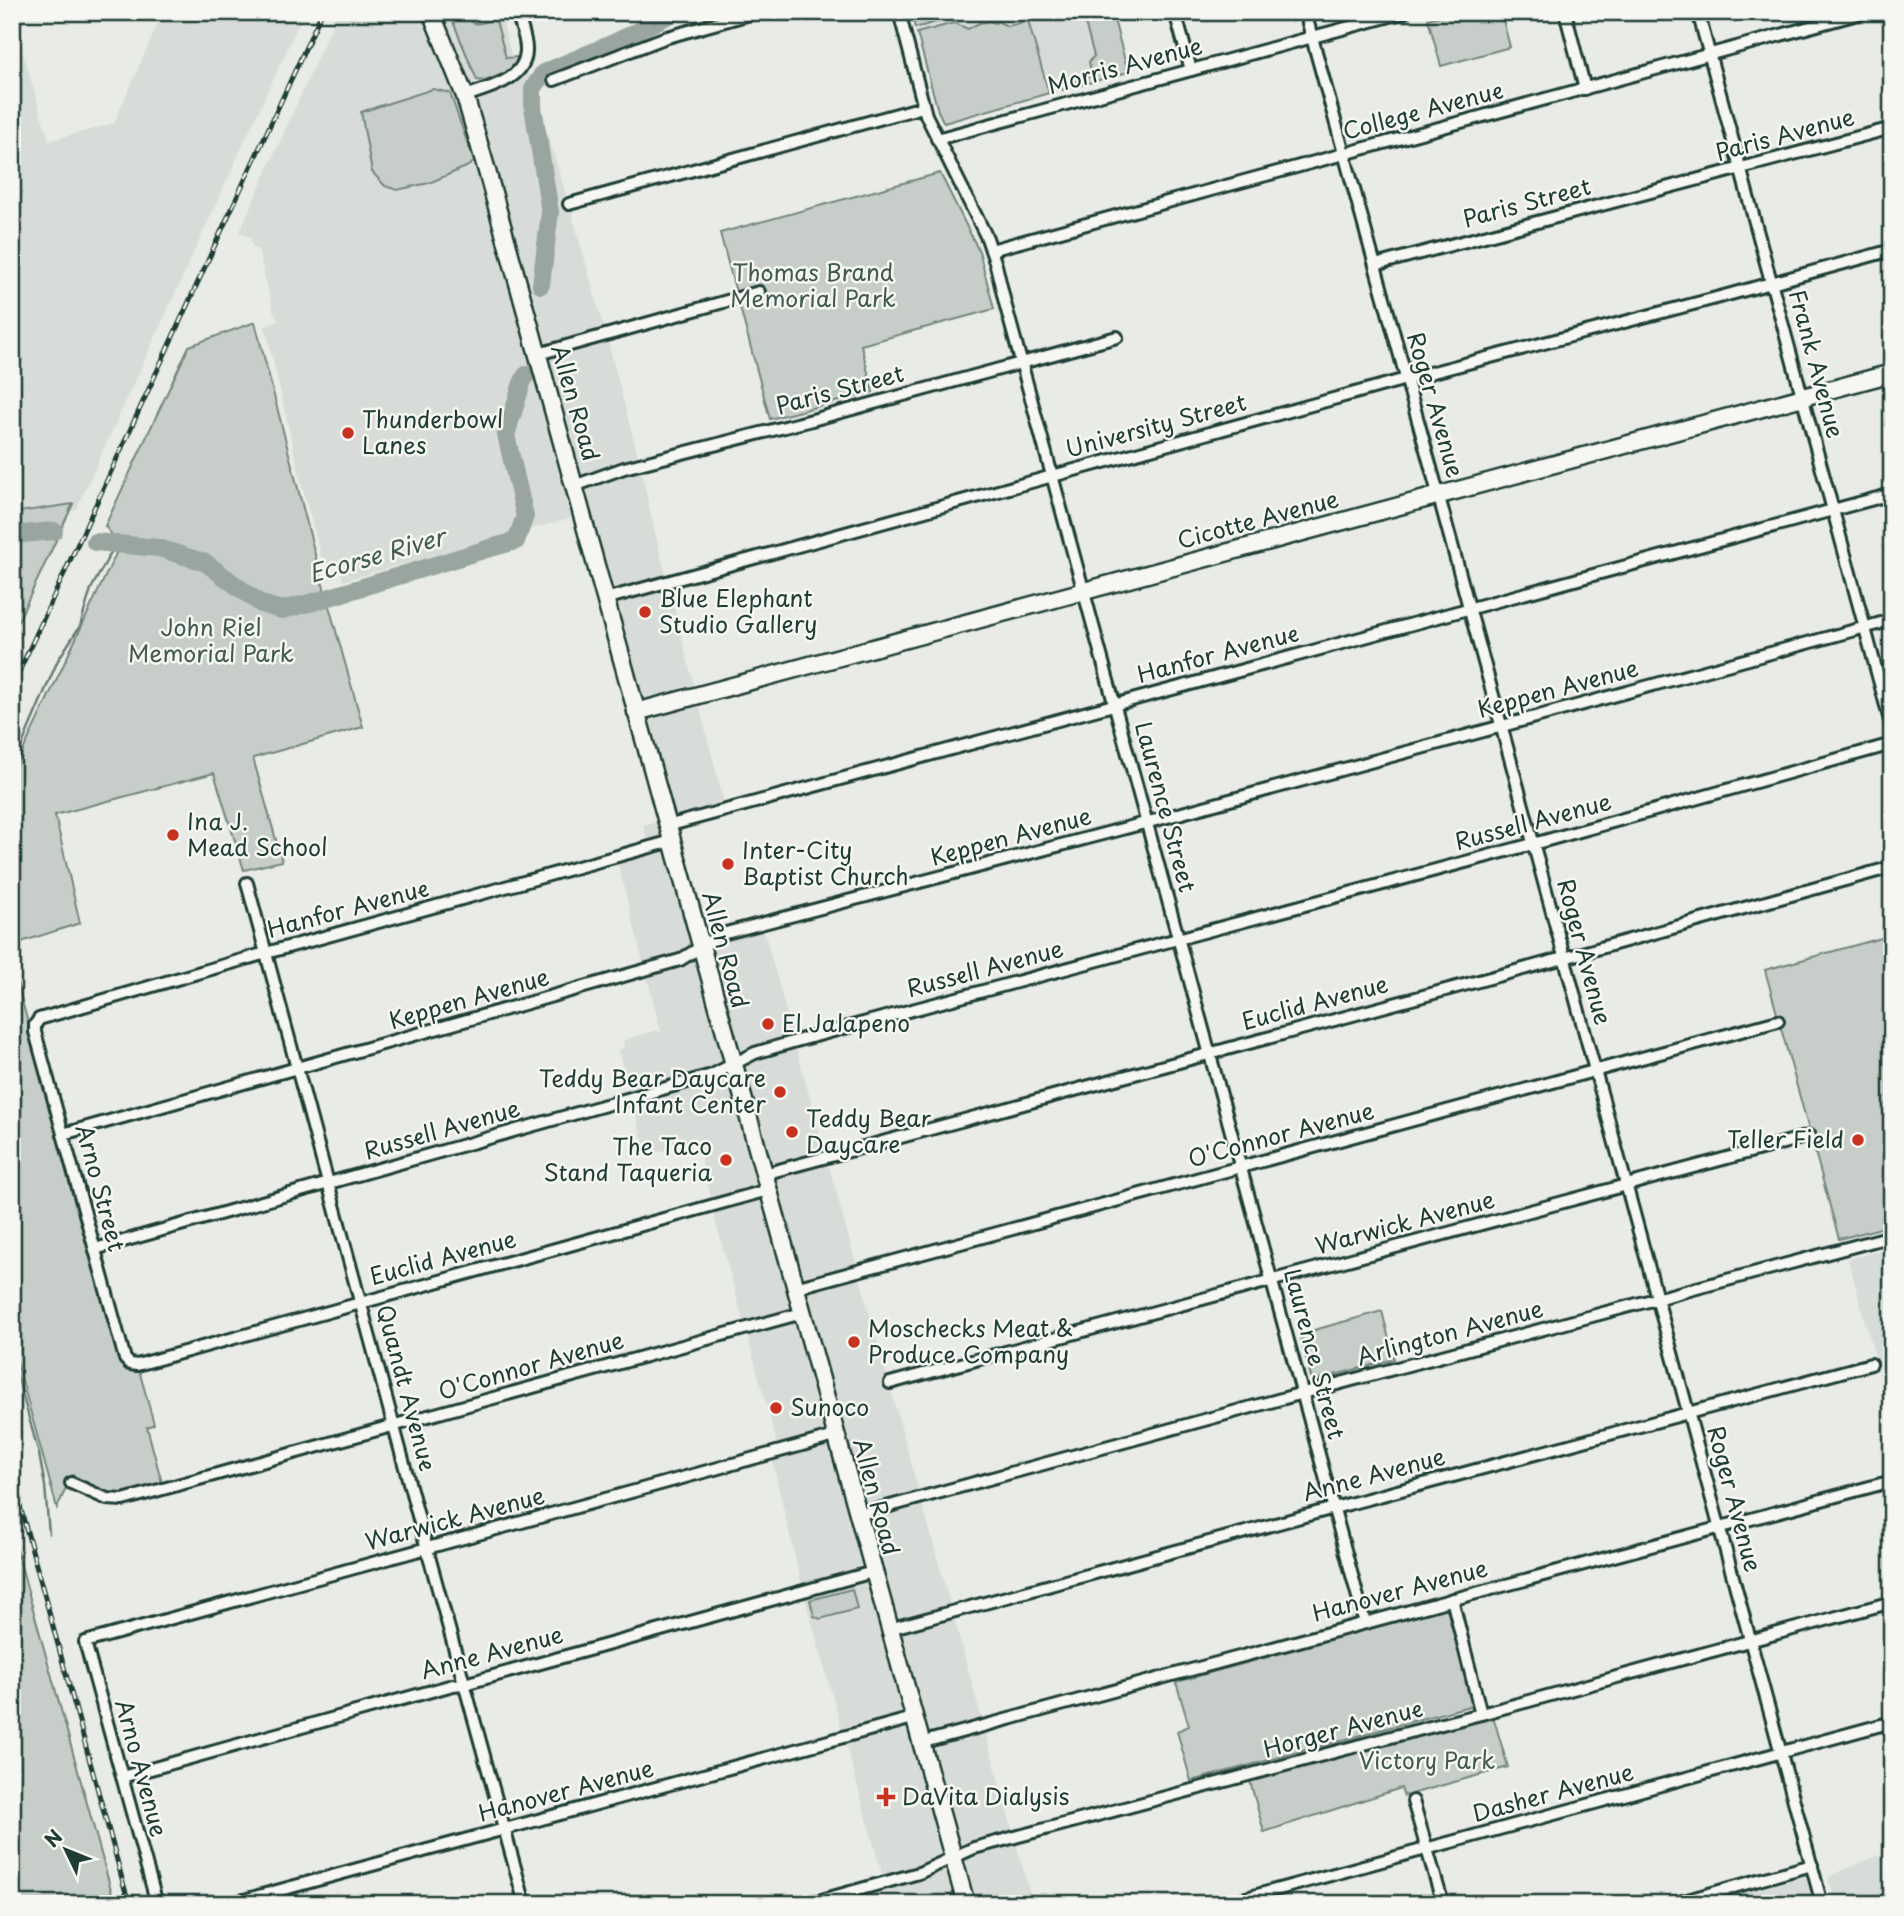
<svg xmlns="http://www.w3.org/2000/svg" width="1904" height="1916" viewBox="0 0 1904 1916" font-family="'Playpen Sans',sans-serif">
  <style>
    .built { fill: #d8dcd8 }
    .green { fill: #c7cec9; stroke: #73867e; stroke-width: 2 }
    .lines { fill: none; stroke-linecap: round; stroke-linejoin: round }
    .stream { stroke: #687c75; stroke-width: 2.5 }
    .river { stroke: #99a6a0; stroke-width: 18 }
    .street-casing { stroke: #1f3d34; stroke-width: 16 }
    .secondary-casing { stroke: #1f3d34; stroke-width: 21 }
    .street { stroke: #f6f6f2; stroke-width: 10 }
    .secondary { stroke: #f6f6f2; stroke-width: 16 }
    .rail-casing { stroke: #1f3d34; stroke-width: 5 }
    .rail { stroke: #f6f6f2; stroke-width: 2.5; stroke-dasharray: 8; stroke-linecap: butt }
    .poi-dot { fill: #c8321e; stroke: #f6f6f2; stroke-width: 2.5 }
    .labels { text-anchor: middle; stroke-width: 5; stroke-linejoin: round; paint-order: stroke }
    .street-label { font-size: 23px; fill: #1f3d34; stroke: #f6f6f2 }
    .park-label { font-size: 23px; fill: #415a52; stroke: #f6f6f2 }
    .poi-label { font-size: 23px; fill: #1f3d34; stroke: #f6f6f2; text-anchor: start }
    .water-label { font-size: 24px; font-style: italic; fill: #445c54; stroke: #f6f6f2 }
  </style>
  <rect width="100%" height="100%" fill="#e9ebe7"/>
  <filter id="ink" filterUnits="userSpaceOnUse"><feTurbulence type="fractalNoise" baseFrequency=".0143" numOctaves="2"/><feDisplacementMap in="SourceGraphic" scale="14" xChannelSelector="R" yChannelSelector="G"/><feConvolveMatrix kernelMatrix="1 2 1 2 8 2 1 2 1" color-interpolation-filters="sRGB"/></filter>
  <g filter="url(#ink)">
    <g class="built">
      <polygon points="163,12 304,12 76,510 12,518 12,16 49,141 114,123"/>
      <polygon points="338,12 500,12 513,62 522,64 524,59 569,204 606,334 640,464 654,529 726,810 668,826 701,947 762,924 1033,1904 886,1904 881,1884 881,1870 803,1591 772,1460 771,1454 776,1440 711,1205 713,1204 696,1140 647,1156 618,1050 624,1048 623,1041 626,1039 658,1030 659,1033 661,1032 616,857 649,847 643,825 665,819 582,515 343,581 339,565 329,565 322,560 303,490 265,326 278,321 273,310 258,249 253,249 250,237 239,233"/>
      <polygon points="911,12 1112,12 1128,72 944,123 938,111"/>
      <polygon points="1892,1247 1892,1419 1848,1259"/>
      <polygon points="1888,1851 1892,1859 1892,1901 1887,1904 1836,1904 1828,1877"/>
      <polygon points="1812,1865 1822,1904 1673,1904"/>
    </g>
    <g class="green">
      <path d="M449,12H468L470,21C478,27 487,21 495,17L506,58L518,57L512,70L485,81L477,80Z"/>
      <polygon points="911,12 956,12 950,18 915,28"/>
      <polygon points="1082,12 1112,12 1128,72 1063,90 1062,85 1092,76 1089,62 1094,56"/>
      <polygon points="1454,12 1501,12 1510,47 1441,66 1428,19"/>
      <polygon points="990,21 995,23 997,21 1007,26 1028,21 1049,93 944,123 938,111 917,33 954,23 968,29 979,23"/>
      <polygon points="433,89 450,93 474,162 466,167 429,183 397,190 385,186 372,172 361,112"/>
      <polygon points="940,173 979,251 994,309 861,345 873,392 770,419 720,233"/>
      <polygon points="255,322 320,574 363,727 253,758 282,861 244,870 214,773 55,815 80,923 12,945 12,774 120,545 105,526 189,346"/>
      <polygon points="73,504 12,634 12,513"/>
      <polygon points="1892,935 1892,1225 1839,1239 1765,970"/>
      <path d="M12,964L119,1360C124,1368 129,1371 139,1370L154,1424L147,1427L162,1483L119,1495L109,1493L72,1475L57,1508L12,1344Z"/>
      <polygon points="1382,1311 1394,1359 1312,1381 1300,1334"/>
      <polygon points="12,1532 26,1584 115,1904 12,1904"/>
      <polygon points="852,1589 857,1609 820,1619 814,1616 810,1600"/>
      <polygon points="1447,1608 1473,1705 1191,1781 1177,1731 1189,1726 1176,1682"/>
      <polygon points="1493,1716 1508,1767 1404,1796 1401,1788 1264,1832 1250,1781"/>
    </g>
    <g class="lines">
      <g class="stream">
        <polyline points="12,768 58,660 80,626 91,589 115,545"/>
        <polyline points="12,1357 39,1454 45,1486 49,1534"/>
        <polyline points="12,1562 21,1554"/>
      </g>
      <g class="river">
        <polyline points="541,285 550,212 533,107 533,89 543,73 616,42 675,12"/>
        <polyline points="12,535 54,531"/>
        <polyline points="95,542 159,548 206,563 261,604 282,610 317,601 487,549 516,541 525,516 506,435 522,383 526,375"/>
      </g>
      <defs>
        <g id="street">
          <polyline points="899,12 926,115 987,238 996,265 1005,303 1365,1623"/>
          <polyline points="1175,12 1191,70"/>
          <polyline points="1305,12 1436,486 1822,1904"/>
          <polyline points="1565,12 1585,89"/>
          <polyline points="1698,12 1892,728"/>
          <polyline points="554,80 664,38 757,12"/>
          <path d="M465,96C488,88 527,80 526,49C526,37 520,24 517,12"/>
          <polyline points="937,139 1405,12"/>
          <polyline points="569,204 923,107"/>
          <polyline points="991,250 1865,12"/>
          <polyline points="1375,265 1892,128"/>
          <polyline points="538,354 759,292"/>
          <polyline points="574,486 624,468 812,420 1117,337"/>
          <polyline points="605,599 1395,382 1720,297 1892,250"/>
          <polyline points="667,826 1892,494"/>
          <polyline points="672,841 266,953 39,1019 35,1025 35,1032 125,1359 130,1364 137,1365 768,1190"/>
          <polyline points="247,883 427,1549 525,1904"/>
          <polyline points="63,1134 680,960 722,934 1160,819 1892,620"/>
          <polyline points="764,1174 1575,955 1892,867"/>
          <polyline points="95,1249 712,1075 755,1053 796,1041 1544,841 1892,744"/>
          <polyline points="795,1288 1778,1021"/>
          <polyline points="890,1383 1809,1136"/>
          <polyline points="71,1483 107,1499 123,1500 802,1313"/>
          <polyline points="857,1515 1292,1396 1892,1236"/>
          <polyline points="1452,1599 1481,1714"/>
          <polyline points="889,1629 1334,1508 1871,1364"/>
          <polyline points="920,1743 1892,1481"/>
          <polyline points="122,1777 453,1685 464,1684 873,1572"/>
          <polyline points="1413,1801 1443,1904"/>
          <polyline points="157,1904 85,1642 835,1436"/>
          <polyline points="229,1904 913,1718"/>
          <polyline points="807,1904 919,1873 974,1848 1387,1738 1481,1714 1892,1602"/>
          <polyline points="1224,1904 1892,1722"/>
          <polyline points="1673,1904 1812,1865"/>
        </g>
        <g id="secondary">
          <polyline points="431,12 465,96 487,171 966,1904"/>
          <polyline points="636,712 1892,373"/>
        </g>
      </defs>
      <use href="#street" class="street-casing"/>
      <use href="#secondary" class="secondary-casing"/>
      <use href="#street" class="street"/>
      <use href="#secondary" class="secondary"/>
      <defs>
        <g id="rail">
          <polyline points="12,687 322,12"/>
          <polyline points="12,1477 129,1904"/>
        </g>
      </defs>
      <use href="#rail" class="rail-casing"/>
      <use href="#rail" class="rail"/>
    </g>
  </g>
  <g class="poi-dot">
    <circle cx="348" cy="433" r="7"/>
    <circle cx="645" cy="612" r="7"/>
    <circle cx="173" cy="835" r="7"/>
    <circle cx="728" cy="864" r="7"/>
    <circle cx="768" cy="1024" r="7"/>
    <circle cx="780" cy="1092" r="7"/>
    <circle cx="792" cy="1132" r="7"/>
    <circle cx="1858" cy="1140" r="7"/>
    <circle cx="726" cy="1160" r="7"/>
    <circle cx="854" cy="1342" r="7"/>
    <circle cx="776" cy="1408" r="7"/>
    <path d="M882.5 1786.5h7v7h7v7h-7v7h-7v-7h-7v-7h7z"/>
  </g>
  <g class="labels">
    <g class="street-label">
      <text transform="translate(1125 66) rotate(-15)" y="8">Morris Avenue</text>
      <text transform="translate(1423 111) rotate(-15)" y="8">College Avenue</text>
      <text transform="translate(1785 135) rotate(-15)" y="8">Paris Avenue</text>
      <text transform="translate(1527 203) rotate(-15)" y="8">Paris Street</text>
      <text transform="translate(1816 364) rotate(75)" y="8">Frank Avenue</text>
      <text transform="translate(840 390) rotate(-15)" y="8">Paris Street</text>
      <text transform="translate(575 403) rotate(74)" y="8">Allen Road</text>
      <text transform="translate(1435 405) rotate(74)" y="8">Roger Avenue</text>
      <text transform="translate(1156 426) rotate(-15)" y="8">University Street</text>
      <text transform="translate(1258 520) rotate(-15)" y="8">Cicotte Avenue</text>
      <text transform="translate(1218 654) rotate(-15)" y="8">Hanfor Avenue</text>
      <text transform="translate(1558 689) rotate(-15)" y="8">Keppen Avenue</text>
      <text transform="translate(1165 807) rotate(75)" y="8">Laurence Street</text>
      <text transform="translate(1533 822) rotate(-15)" y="8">Russell Avenue</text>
      <text transform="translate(1011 837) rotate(-15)" y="8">Keppen Avenue</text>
      <text transform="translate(348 909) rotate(-15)" y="8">Hanfor Avenue</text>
      <text transform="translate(725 950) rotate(75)" y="8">Allen Road</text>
      <text transform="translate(1584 952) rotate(75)" y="8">Roger Avenue</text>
      <text transform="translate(985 969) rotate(-15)" y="8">Russell Avenue</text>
      <text transform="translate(469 999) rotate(-16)" y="8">Keppen Avenue</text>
      <text transform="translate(1315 1003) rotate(-15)" y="8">Euclid Avenue</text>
      <text transform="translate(442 1130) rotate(-16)" y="8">Russell Avenue</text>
      <text transform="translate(1281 1135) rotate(-15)" y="8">O'Connor Avenue</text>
      <text transform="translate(100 1188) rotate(75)" y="8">Arno Street</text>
      <text transform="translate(1405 1223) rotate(-15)" y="8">Warwick Avenue</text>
      <text transform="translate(443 1258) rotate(-15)" y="8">Euclid Avenue</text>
      <text transform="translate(1450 1333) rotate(-15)" y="8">Arlington Avenue</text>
      <text transform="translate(1314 1354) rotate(75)" y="8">Laurence Street</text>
      <text transform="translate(531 1366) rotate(-16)" y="8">O'Connor Avenue</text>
      <text transform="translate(406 1388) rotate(75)" y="8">Quandt Avenue</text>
      <text transform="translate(1374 1475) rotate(-15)" y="8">Anne Avenue</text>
      <text transform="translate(876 1497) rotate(75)" y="8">Allen Road</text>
      <text transform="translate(1734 1499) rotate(75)" y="8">Roger Avenue</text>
      <text transform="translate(455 1519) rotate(-15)" y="8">Warwick Avenue</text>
      <text transform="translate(1400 1591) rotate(-15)" y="8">Hanover Avenue</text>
      <text transform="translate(492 1653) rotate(-15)" y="8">Anne Avenue</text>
      <text transform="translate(1343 1729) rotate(-15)" y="8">Horger Avenue</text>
      <text transform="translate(141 1768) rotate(75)" y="8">Arno Avenue</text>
      <text transform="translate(566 1791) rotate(-15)" y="8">Hanover Avenue</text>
      <text transform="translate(1553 1793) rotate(-15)" y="8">Dasher Avenue</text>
    </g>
    <g class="park-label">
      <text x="813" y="281">Thomas Brand<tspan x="813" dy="26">Memorial Park</tspan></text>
      <text x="211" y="636">John Riel<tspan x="211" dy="26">Memorial Park</tspan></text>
      <text x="1427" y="1769">Victory Park</text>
    </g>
    <g class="poi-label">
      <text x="362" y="428">Thunderbowl<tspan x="362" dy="26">Lanes</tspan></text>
      <text x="659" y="607">Blue Elephant<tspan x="659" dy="26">Studio Gallery</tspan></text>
      <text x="187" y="830">Ina J.<tspan x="187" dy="26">Mead School</tspan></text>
      <text x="742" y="859">Inter-City<tspan x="742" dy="26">Baptist Church</tspan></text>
      <text x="782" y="1032">El Jalapeno</text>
      <text x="766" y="1087" text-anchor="end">Teddy Bear Daycare<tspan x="766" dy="26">Infant Center</tspan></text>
      <text x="806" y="1127">Teddy Bear<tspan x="806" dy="26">Daycare</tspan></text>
      <text x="1844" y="1148" text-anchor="end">Teller Field</text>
      <text x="712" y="1155" text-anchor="end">The Taco<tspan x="712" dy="26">Stand Taqueria</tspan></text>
      <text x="868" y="1337">Moschecks Meat &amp;<tspan x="868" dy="26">Produce Company</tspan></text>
      <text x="790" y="1416">Sunoco</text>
      <text x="902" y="1805">DaVita Dialysis</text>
    </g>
    <g class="water-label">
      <text transform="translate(377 556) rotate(-16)" y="8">Ecorse River</text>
    </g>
  </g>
  <rect width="1904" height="1916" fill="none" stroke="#f6f6f2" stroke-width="42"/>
  <rect x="21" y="21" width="1862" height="1874" fill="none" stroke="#1f3d34" stroke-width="2.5" filter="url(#ink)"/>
  <g transform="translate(66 1850) rotate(313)" stroke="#f6f6f2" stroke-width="5" paint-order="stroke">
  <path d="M0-5L12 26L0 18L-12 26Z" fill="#1f3d34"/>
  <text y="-10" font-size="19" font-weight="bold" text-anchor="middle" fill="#1f3d34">N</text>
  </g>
</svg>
